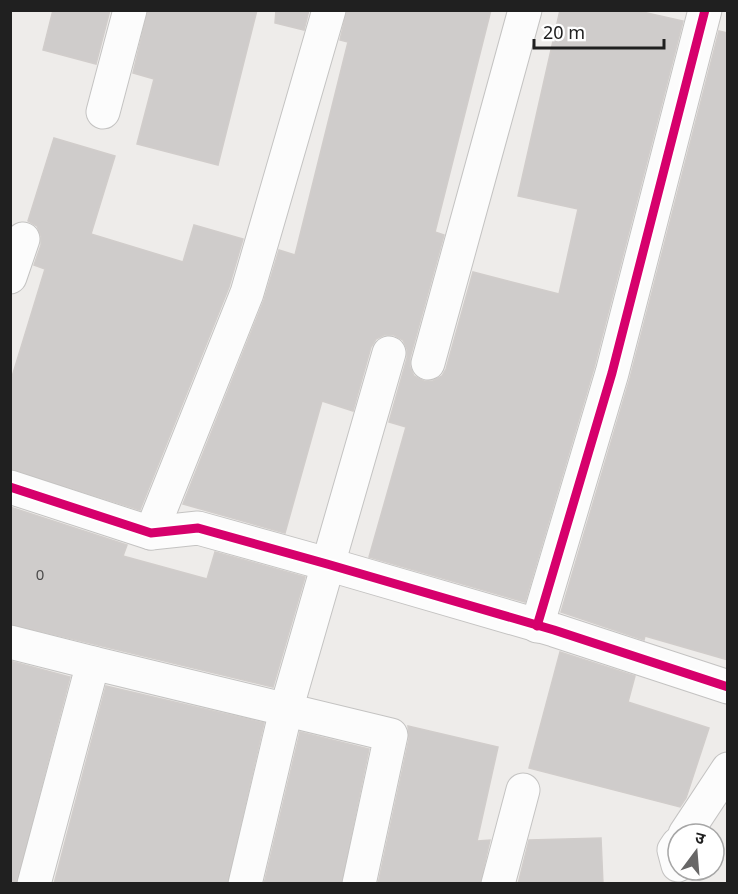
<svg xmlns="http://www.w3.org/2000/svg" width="738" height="894" viewBox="0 0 738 894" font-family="'Noto Sans','Noto Sans Devanagari',sans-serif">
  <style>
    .building { fill: #cfcccb; stroke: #d1cdcb; stroke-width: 1.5 }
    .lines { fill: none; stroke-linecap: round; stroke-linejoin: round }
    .minor-casing { stroke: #c4c3c2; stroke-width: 35 }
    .minor { stroke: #fcfcfc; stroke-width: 33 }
    .cycleway-casing { stroke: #fff; stroke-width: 13 }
    .cycleway { stroke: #d6006c; stroke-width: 9 }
    .labels { text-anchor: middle; stroke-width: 5; stroke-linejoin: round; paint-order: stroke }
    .number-label { font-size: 15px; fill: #4c4b4b }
  </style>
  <rect width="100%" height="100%" fill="#eeecea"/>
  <g class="building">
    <polygon points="53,10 110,10 96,64 43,50"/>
    <polygon points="148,10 257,10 218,165 137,144 154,79 133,73"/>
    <polygon points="276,10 309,10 304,30 275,23"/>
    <polygon points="347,10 491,10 435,232 444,235 410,358 410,367 414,376 424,381 433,381 442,376 446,369 473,272 559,294 578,209 518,196 560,10 634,10 683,21 594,368 525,602 369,557 406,427 389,422 407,358 407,349 403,340 394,335 384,335 376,339 371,347 353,411 322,401 285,533 183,504 264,300 279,250 295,255 348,42 340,40"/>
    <polygon points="719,31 728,33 728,660 645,636 644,640 561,612 630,378"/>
    <polygon points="54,138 115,156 91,234 183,262 194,225 243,239 229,287 140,510 10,469 10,383 45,269 34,265 41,245 41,236 37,226 28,221"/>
    <polygon points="10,507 127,545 123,556 207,579 215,552 305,577 273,687 10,624"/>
    <polygon points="560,652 635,676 628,702 709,728 686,798 680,807 529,768"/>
    <polygon points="10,661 70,677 16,884 10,884"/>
    <polygon points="106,686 264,723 227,884 54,884"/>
    <polygon points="408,726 498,747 477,841 490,840 480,884 378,884 409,739"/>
    <polygon points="300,732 369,749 341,884 264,884"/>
    <polygon points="601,838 603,884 518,884 529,840"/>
  </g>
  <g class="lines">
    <defs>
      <g id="minor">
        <polyline points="103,112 130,10"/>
        <polyline points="10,277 23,239"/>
        <polyline points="428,363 525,10"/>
        <polyline points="10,487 151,533 198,528 327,564 554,630 728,687"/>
        <polyline points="151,533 247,293 329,10"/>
        <polyline points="537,626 612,373 705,10"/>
        <polyline points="10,642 93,663 34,884"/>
        <polyline points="93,663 391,735 359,884"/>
        <polyline points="685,834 728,769"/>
        <polyline points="678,844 674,850 678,865"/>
        <polyline points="245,884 286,710 389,353"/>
        <polyline points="498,884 523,790"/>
      </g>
    </defs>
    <use href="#minor" class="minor-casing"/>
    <use href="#minor" class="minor"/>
    <defs>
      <g id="cycleway">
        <polyline points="10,487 151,533 198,528 327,564 554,630 728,687"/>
        <polyline points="537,626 612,373 705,10"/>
      </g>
    </defs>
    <use href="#cycleway" class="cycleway-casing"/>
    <use href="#cycleway" class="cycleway"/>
  </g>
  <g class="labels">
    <g class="number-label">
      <text x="40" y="580">0</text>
    </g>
  </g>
  <rect width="738" height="894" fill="none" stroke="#202020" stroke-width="24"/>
  <g transform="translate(696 852) rotate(16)"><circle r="28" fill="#ffffff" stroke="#a6a6a6" stroke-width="1.5"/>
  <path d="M0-4.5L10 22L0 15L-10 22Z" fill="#686767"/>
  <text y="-9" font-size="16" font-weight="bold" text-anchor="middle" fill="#202020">उ</text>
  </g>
  <path d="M534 39v9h130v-9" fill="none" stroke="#202020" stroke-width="3"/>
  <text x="543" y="39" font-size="18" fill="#202020" stroke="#ffffff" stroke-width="4.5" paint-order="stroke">20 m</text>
</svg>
